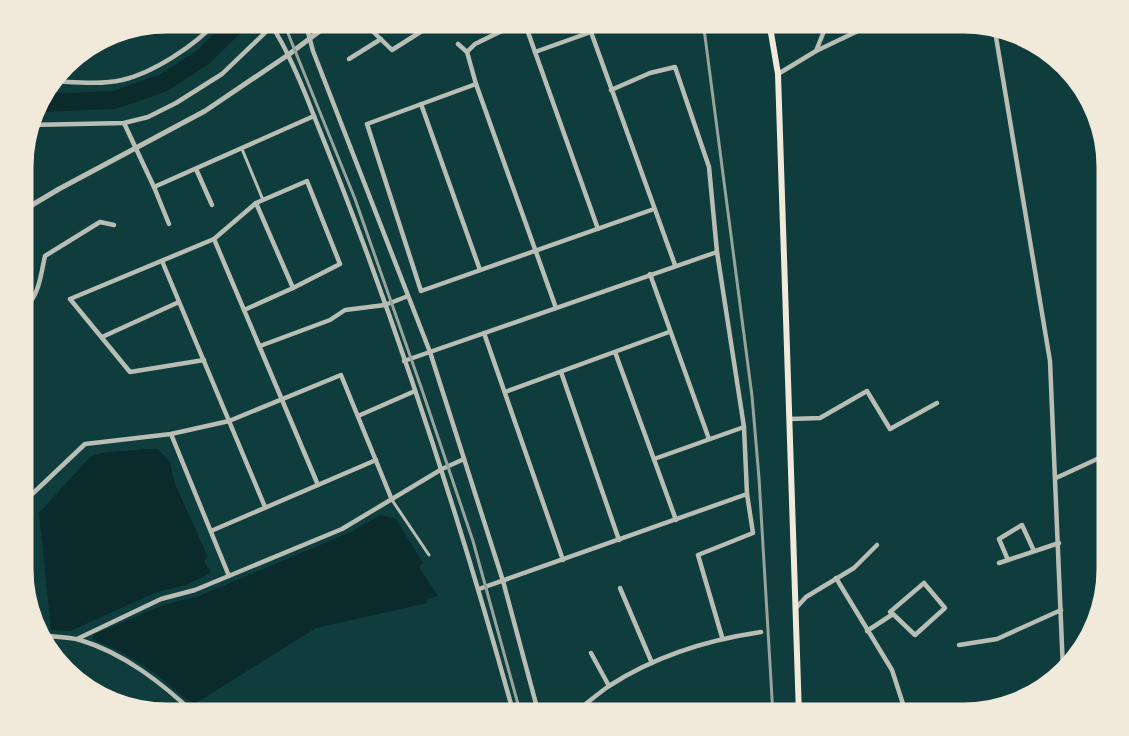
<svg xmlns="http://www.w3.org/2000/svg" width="1129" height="736" viewBox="0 0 1129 736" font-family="'Titillium Web',sans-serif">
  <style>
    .water { fill: #0a2a2b }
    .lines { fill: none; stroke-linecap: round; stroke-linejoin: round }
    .river { stroke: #0a2a2b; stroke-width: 18 }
    .pedestrian { stroke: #b8beb3; stroke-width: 3 }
    .minor { stroke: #b8beb3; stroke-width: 4.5 }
    .tertiary { stroke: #b8beb3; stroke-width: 5 }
    .secondary { stroke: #f1e9da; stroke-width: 6 }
    .trunk { stroke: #f1e9da; stroke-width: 7 }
    .rail { stroke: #97a49c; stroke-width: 3 }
    .rim { fill: none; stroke: #f1e9da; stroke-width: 3 }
  </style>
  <rect width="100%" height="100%" fill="#0f3d3e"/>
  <g class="water">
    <polygon points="145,449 158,449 170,462 175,484 208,557 204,561 211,573 186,585 157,592 70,631 51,630 39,513 90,457 101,453"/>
    <path d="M380,515L396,519L423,563L419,567L438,596L427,599V603L316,628L193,705C164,679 130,652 93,640V635L163,605L199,596L351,532Z"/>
  </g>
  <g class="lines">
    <polyline class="river" points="36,103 114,100 163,83 202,58 240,21"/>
    <g class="pedestrian">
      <polyline points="242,149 263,200"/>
      <polyline points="392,500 429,555"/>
    </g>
    <g class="minor">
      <path d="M270,21C275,32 282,42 287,53C297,73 306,95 314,116C393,311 458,512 514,715"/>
      <polyline points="305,21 313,51 430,352 503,581 539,715"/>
      <polyline points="362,21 392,50 433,24"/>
      <polyline points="524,21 598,229"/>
      <polyline points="632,21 636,30"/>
      <polyline points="995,31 1050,361 1063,670"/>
      <polyline points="458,44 467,52 476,84 556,308"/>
      <polyline points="816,51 828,21"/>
      <polyline points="467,52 475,44 522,21"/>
      <polyline points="535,52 591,32 675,265"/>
      <polyline points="349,59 381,39"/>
      <polyline points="778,74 816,51 879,21"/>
      <path d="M52,81C74,82 100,85 122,80C153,73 196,45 217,21"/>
      <polyline points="476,84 367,124 421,291 654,209"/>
      <polyline points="611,90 650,73 675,67 709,167 717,252 744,427 747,494 753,533 698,555 722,637"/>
      <polyline points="421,104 480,270"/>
      <polyline points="124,123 154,187 314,116"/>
      <polyline points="29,125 124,123 148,117 176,103 222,74 272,26"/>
      <polyline points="196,169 212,205"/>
      <polyline points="154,187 169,224"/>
      <polyline points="256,203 293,288"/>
      <polyline points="214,239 318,485"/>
      <polyline points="162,261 265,507"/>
      <polyline points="650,274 709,439"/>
      <path d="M22,309C39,300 41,273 45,256L100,222L114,225"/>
      <polyline points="484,333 563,560"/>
      <polyline points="102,337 179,302"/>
      <polyline points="260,346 330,320 345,310 385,305 408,296"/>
      <polyline points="615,352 676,520"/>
      <polyline points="204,360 130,372 70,299 214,239 256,203 307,181 340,264 293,288 244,310"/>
      <polyline points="404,361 717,252"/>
      <polyline points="561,372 619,540"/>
      <polyline points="505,392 669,332"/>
      <polyline points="358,416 415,391"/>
      <polyline points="790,419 820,418 867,391 890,429 937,403"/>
      <polyline points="171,434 229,576"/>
      <polyline points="22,454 30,546 31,576 26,591"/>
      <polyline points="654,459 744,427"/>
      <polyline points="1056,478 1108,454"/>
      <polyline points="27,499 85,444 171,434 229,421 341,375 392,500"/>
      <polyline points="211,531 376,460"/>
      <polyline points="1008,560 999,539 1022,525 1034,551"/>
      <polyline points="999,563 1059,543"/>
      <polyline points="836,578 892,670 904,707"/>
      <polyline points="620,588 652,663"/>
      <polyline points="479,589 747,494"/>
      <polyline points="796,608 806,597 854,568 877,545"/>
      <polyline points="867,631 893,614 890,612 924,583 945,608 915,635 893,614"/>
      <path d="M38,635C51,637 67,636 80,640C124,653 163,684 196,715"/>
      <polyline points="77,639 161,599 195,590 342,529 442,469 464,459"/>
      <polyline points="959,645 997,639 1061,610"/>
      <polyline points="591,653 609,686"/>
      <path d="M572,715C585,705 596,695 609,686C655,656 707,640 761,632"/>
    </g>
    <polyline class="tertiary" points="22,211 59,189 205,111 288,55 333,21"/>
    <polyline class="secondary" points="769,21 778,74 799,715"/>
    <polyline class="trunk" points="22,565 25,597"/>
    <g class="rail">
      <polyline points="283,21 355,199 421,387 473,541 521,715"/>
      <polyline points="703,21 752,396 759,478 773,715"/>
    </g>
  </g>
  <path d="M0 0H1129V736H0ZM167 32H963A135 135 0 0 1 1098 167V569A135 135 0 0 1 963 704H167A135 135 0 0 1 32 569V167A135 135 0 0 1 167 32Z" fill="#f1e9da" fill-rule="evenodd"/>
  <path class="rim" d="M167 32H963A135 135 0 0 1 1098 167V569A135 135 0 0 1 963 704H167A135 135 0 0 1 32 569V167A135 135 0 0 1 167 32Z"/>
</svg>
